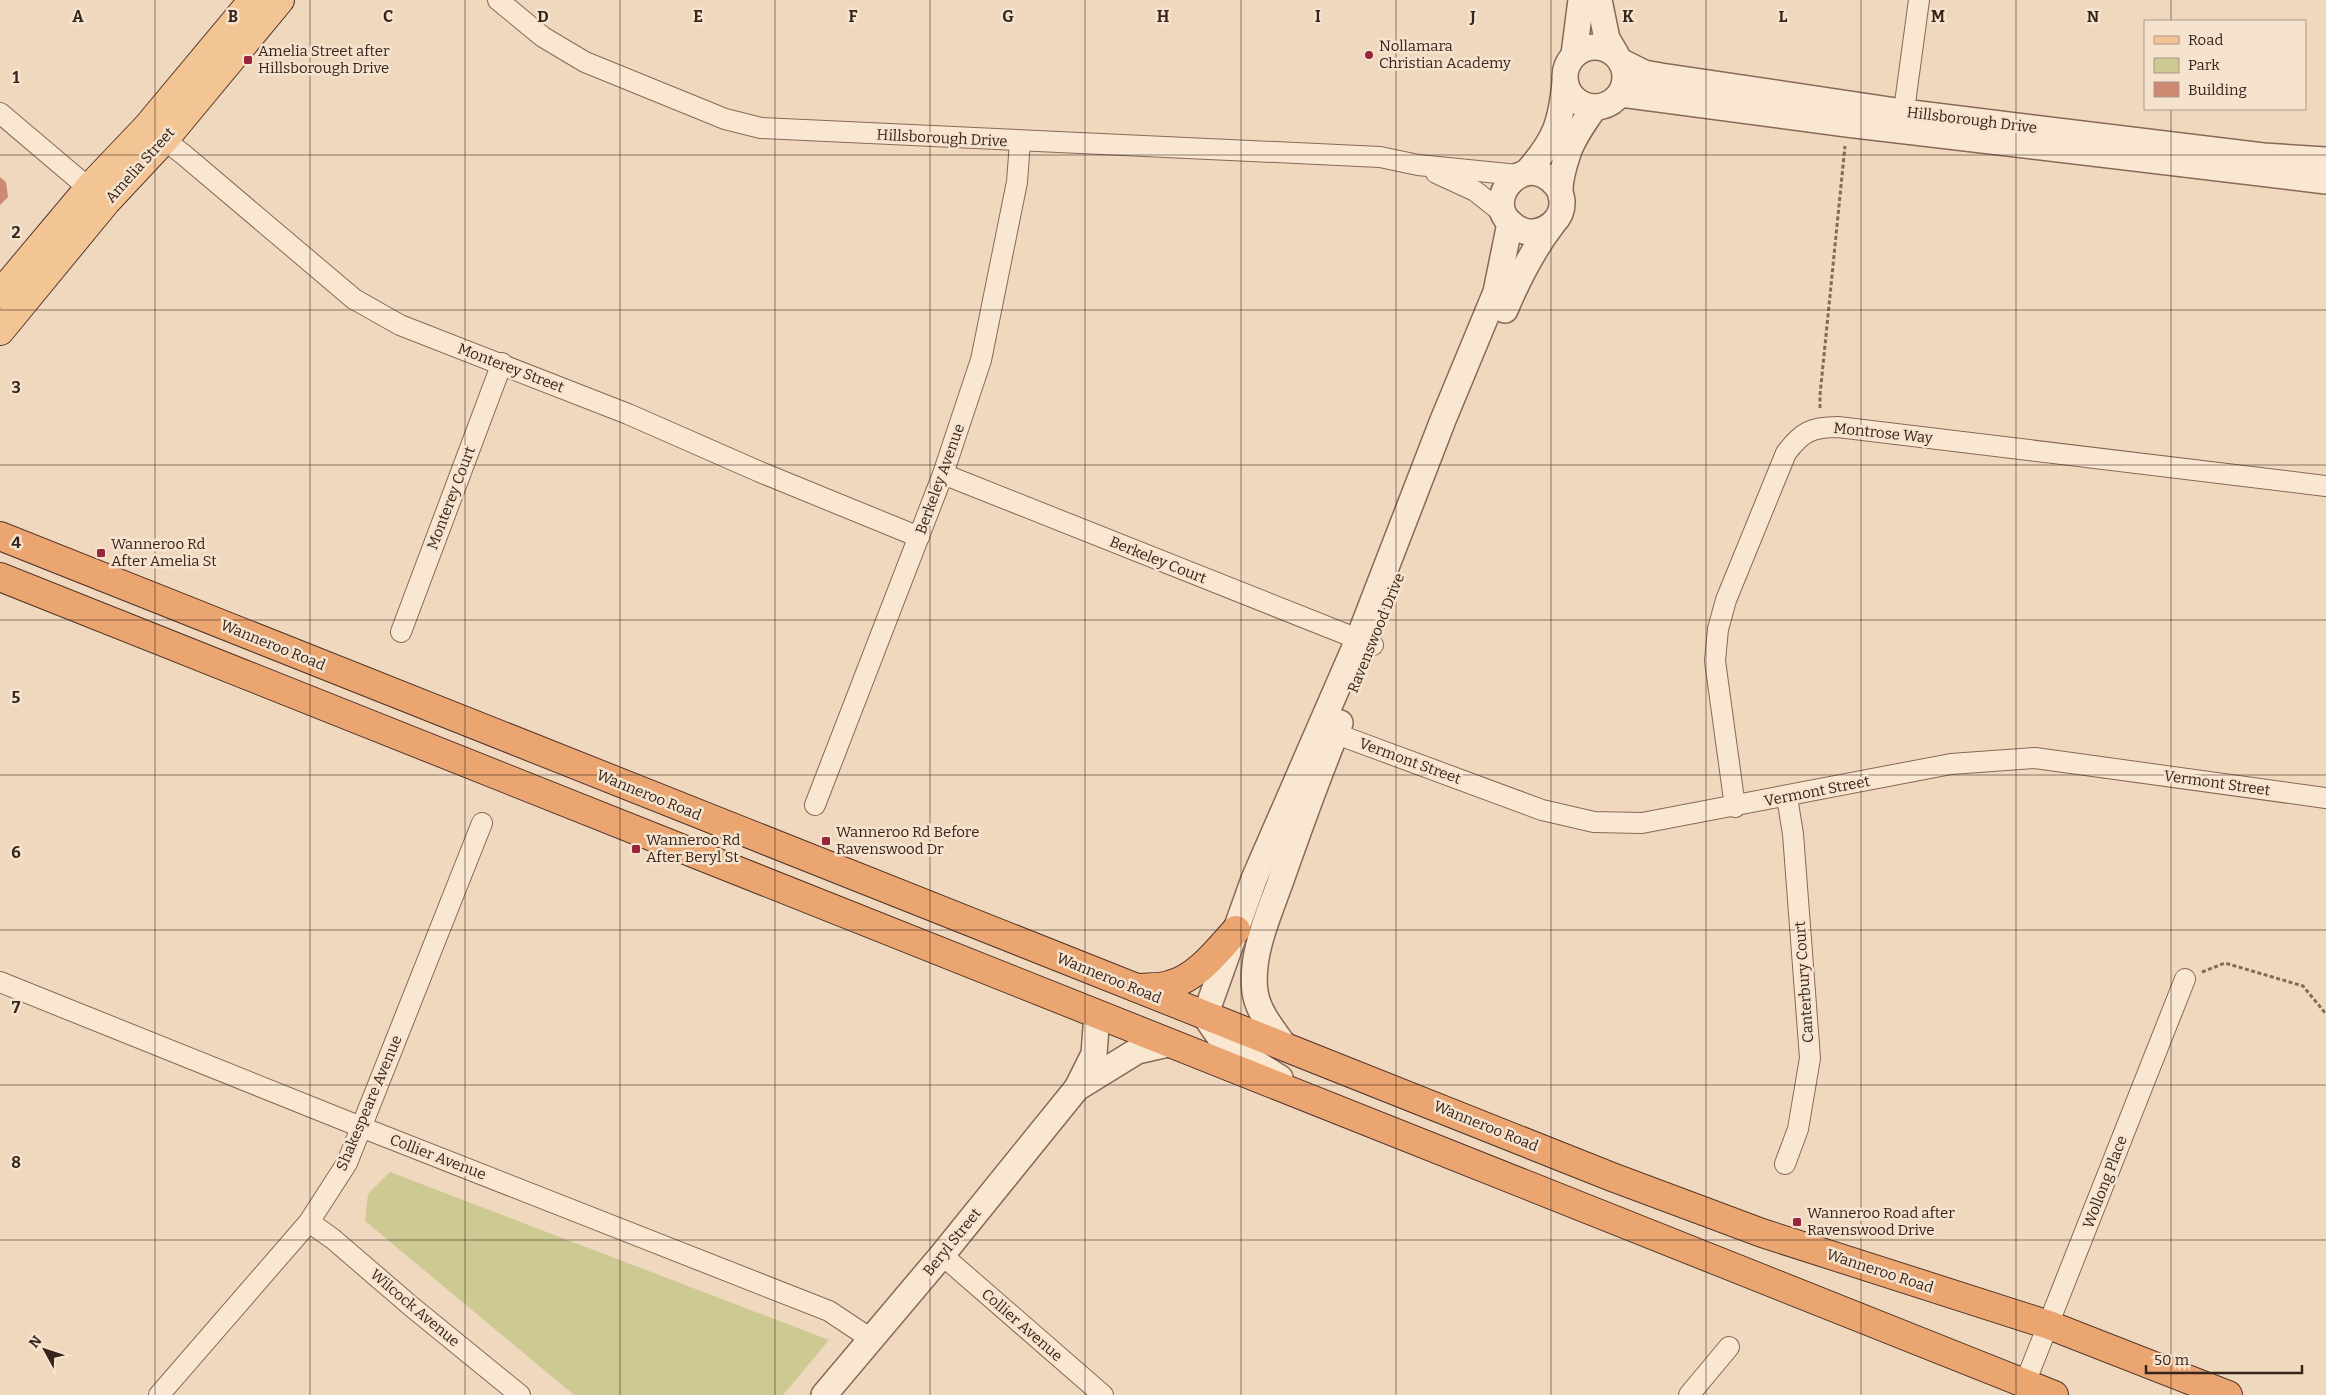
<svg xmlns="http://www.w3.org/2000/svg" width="2326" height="1395" viewBox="0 0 2326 1395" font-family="Bitter,serif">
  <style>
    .green { fill: #cdc992 }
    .building { fill: #ce8973 }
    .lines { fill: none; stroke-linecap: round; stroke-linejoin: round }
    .minor-casing { stroke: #886857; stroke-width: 22 }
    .tertiary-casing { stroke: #886857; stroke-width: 28 }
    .primary-casing { stroke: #55372b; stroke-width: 30 }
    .trunk-casing { stroke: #55372b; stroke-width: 30 }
    .path { stroke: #886857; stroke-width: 3; stroke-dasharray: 4 2.5; stroke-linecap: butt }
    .minor { stroke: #fae7d2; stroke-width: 20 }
    .tertiary { stroke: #fae7d2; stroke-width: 25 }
    .primary { stroke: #f4c594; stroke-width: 28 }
    .trunk { stroke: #eba570; stroke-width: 28 }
    .grid { fill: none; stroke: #37241c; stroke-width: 1; stroke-opacity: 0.55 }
    .poi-dot { fill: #98253a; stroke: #f6e3ce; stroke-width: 2 }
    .labels { text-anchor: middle; stroke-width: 5; stroke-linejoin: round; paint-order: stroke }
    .poi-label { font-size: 15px; fill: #37241c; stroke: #f6e3ce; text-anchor: start }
    .street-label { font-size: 15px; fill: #37241c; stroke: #f6e3ce }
    .grid-label { font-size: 16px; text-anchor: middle; font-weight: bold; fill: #37241c; stroke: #f6e3ce; stroke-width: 5; stroke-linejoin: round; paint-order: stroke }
  </style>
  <rect width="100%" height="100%" fill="#efd8be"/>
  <polygon class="green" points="390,1172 829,1340 783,1395 574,1395 365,1221 368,1194"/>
  <polygon class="building" points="0,177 6,182 8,197 0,205"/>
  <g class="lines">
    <defs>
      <g id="minor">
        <polyline points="498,0 543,37 585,62 725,119 761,128 1380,157 1418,165 1518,175"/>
        <polyline points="0,113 98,196"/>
        <polyline points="1902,125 1919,0"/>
        <polyline points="153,131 184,155 354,299 400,325 628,414 760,472 919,537"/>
        <polyline points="1436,173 1475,191 1504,214"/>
        <polyline points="943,474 1373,645"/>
        <polyline points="401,632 502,363"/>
        <polyline points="1323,729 1542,810 1594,822 1642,823 1951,764 2035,758 2326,798"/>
        <polyline points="815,805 943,474 981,360 1017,182 1020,142"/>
        <path d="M1735,807L1715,661L1718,629L1726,600L1786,453C1802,432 1811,427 1838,427L2326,486"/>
        <polyline points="0,982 361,1127 829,1311 871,1339"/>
        <polyline points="1785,1164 1798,1129 1810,1058 1793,834 1787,797"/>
        <polyline points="309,1222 333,1239 412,1307 520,1395"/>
        <polyline points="942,1255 1103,1395"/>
        <polyline points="2025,1383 2185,979"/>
        <polyline points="159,1395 309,1222 347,1163 482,823"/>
        <polyline points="1689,1395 1729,1347"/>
      </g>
      <g id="tertiary">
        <polyline points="1599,0 1607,39 1616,54"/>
        <circle cx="1595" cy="77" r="30"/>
        <polyline points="1574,54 1581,0"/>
        <polyline points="1622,62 1644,73 1661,76 1903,112 2263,156 2326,160"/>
        <polyline points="1621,94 1847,124 2326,181"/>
        <path d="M1527,172C1555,140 1561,124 1565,82"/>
        <path d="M1560,191C1530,143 1478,200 1513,225C1519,230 1526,233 1534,232C1549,230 1563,218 1562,201C1562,198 1560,194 1560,190C1560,178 1564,165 1568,153C1574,136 1585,121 1595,107"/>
        <path d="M1505,310C1518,279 1532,251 1552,225"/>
        <path d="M1286,1048C1275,1032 1258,1013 1255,992C1250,956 1268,916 1280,883C1299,829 1318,775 1340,723"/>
        <polyline points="1280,1078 1223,1042 1205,1016 1254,879 1358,640 1443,420 1496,292 1510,223"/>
        <polyline points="1077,1088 1137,1051 1168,1044"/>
        <polyline points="824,1395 942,1255 1077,1088 1094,1054 1097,1014"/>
      </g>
      <g id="primary">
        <polyline points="0,294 89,188 147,127 253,0"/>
        <polyline points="0,331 106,202 164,140 280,0"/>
      </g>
      <g id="trunk">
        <polyline points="0,536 1612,1177 1762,1233 2049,1325 2228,1395"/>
        <polyline points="0,577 2054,1395"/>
        <path d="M1137,988C1147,987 1159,988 1169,985C1196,979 1218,950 1236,930"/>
      </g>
    </defs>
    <use href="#minor" class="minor-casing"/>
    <use href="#tertiary" class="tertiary-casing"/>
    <use href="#primary" class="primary-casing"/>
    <use href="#trunk" class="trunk-casing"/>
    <g class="path">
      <polyline points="1820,408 1820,395 1845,146"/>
      <polyline points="2202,972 2225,963 2303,986 2326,1014"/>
    </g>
    <use href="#minor" class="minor"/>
    <use href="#tertiary" class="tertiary"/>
    <use href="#primary" class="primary"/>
    <use href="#trunk" class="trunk"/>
  </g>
  <path class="grid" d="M155,0V1395M310,0V1395M465,0V1395M620,0V1395M775,0V1395M930,0V1395M1085,0V1395M1241,0V1395M1396,0V1395M1551,0V1395M1706,0V1395M1861,0V1395M2016,0V1395M2171,0V21M2171,109V1395M0,155H2326M0,310H2326M0,465H2326M0,620H2326M0,775H2326M0,930H2326M0,1085H2326M0,1240H2326"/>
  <g class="poi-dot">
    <circle cx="1369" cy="55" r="5"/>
    <rect x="243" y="55" width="10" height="10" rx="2.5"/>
    <rect x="96" y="548" width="10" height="10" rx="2.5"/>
    <rect x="821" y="836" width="10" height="10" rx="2.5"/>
    <rect x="631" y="844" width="10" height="10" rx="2.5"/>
    <rect x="1792" y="1217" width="10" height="10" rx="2.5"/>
  </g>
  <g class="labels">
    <g class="poi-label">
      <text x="1379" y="51">Nollamara<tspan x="1379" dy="17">Christian Academy</tspan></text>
      <text x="258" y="56">Amelia Street after<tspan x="258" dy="17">Hillsborough Drive</tspan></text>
      <text x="111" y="549">Wanneroo Rd<tspan x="111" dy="17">After Amelia St</tspan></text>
      <text x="836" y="837">Wanneroo Rd Before<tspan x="836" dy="17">Ravenswood Dr</tspan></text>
      <text x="646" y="845">Wanneroo Rd<tspan x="646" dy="17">After Beryl St</tspan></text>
      <text x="1807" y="1218">Wanneroo Road after<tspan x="1807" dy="17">Ravenswood Drive</tspan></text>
    </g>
    <g class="street-label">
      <text transform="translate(1972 120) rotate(7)" y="5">Hillsborough Drive</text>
      <text transform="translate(942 138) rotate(3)" y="5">Hillsborough Drive</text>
      <text transform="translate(140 165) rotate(-48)" y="5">Amelia Street</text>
      <text transform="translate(511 368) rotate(21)" y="5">Monterey Street</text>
      <text transform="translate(1883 433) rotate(6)" y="5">Montrose Way</text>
      <text transform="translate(940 479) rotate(-70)" y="5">Berkeley Avenue</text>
      <text transform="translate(451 498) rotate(-69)" y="5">Monterey Court</text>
      <text transform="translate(1158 560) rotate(22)" y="5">Berkeley Court</text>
      <text transform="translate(1376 633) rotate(-68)" y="5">Ravenswood Drive</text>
      <text transform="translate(273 645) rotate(22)" y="5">Wanneroo Road</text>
      <text transform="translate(1410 761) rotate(20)" y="5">Vermont Street</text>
      <text transform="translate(2217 783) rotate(8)" y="5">Vermont Street</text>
      <text transform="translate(1817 791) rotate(-11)" y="5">Vermont Street</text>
      <text transform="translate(649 795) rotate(22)" y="5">Wanneroo Road</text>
      <text transform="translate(1109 978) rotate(22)" y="5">Wanneroo Road</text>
      <text transform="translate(1804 982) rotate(-94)" y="5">Canterbury Court</text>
      <text transform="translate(369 1103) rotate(-67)" y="5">Shakespeare Avenue</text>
      <text transform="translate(1486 1126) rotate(22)" y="5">Wanneroo Road</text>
      <text transform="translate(438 1157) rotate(21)" y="5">Collier Avenue</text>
      <text transform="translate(2105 1182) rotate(-69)" y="5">Wollong Place</text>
      <text transform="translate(952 1242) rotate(-51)" y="5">Beryl Street</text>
      <text transform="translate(1880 1271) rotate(18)" y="5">Wanneroo Road</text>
      <text transform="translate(415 1308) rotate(40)" y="5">Wilcock Avenue</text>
      <text transform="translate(1022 1325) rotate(41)" y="5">Collier Avenue</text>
    </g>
  </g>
  <g class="grid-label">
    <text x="78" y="22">A</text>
    <text x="233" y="22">B</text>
    <text x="388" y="22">C</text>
    <text x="543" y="22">D</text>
    <text x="698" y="22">E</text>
    <text x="853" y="22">F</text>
    <text x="1008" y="22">G</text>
    <text x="1163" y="22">H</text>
    <text x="1318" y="22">I</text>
    <text x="1473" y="22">J</text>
    <text x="1628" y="22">K</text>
    <text x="1783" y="22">L</text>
    <text x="1938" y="22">M</text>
    <text x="2093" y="22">N</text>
    <text x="16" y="83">1</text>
    <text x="16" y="238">2</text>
    <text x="16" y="393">3</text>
    <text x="16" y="548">4</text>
    <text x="16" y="703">5</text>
    <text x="16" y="858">6</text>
    <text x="16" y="1013">7</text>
    <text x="16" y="1168">8</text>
  </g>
  <rect x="2144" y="20" width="162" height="90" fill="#f6e3ce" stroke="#aa9787"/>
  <rect x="2154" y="36" width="25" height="8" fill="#f4c594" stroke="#aa9787"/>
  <text x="2188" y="45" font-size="15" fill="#37241c">Road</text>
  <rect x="2154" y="58" width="25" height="15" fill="#cdc992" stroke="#aa9787"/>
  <text x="2188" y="70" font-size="15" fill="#37241c">Park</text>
  <rect x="2154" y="82" width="25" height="15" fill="#ce8973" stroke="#aa9787"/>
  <text x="2188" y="95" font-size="15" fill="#37241c">Building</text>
  <g transform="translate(45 1350) rotate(310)" stroke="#f6e3ce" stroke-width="4" paint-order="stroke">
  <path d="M0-4L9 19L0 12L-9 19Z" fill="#37241c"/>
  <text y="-8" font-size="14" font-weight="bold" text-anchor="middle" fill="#37241c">N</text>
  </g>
  <path d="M2146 1365v8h156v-8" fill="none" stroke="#37241c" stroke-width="2.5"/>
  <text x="2154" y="1365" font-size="15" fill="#37241c" stroke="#f6e3ce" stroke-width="4" paint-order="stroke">50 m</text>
</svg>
